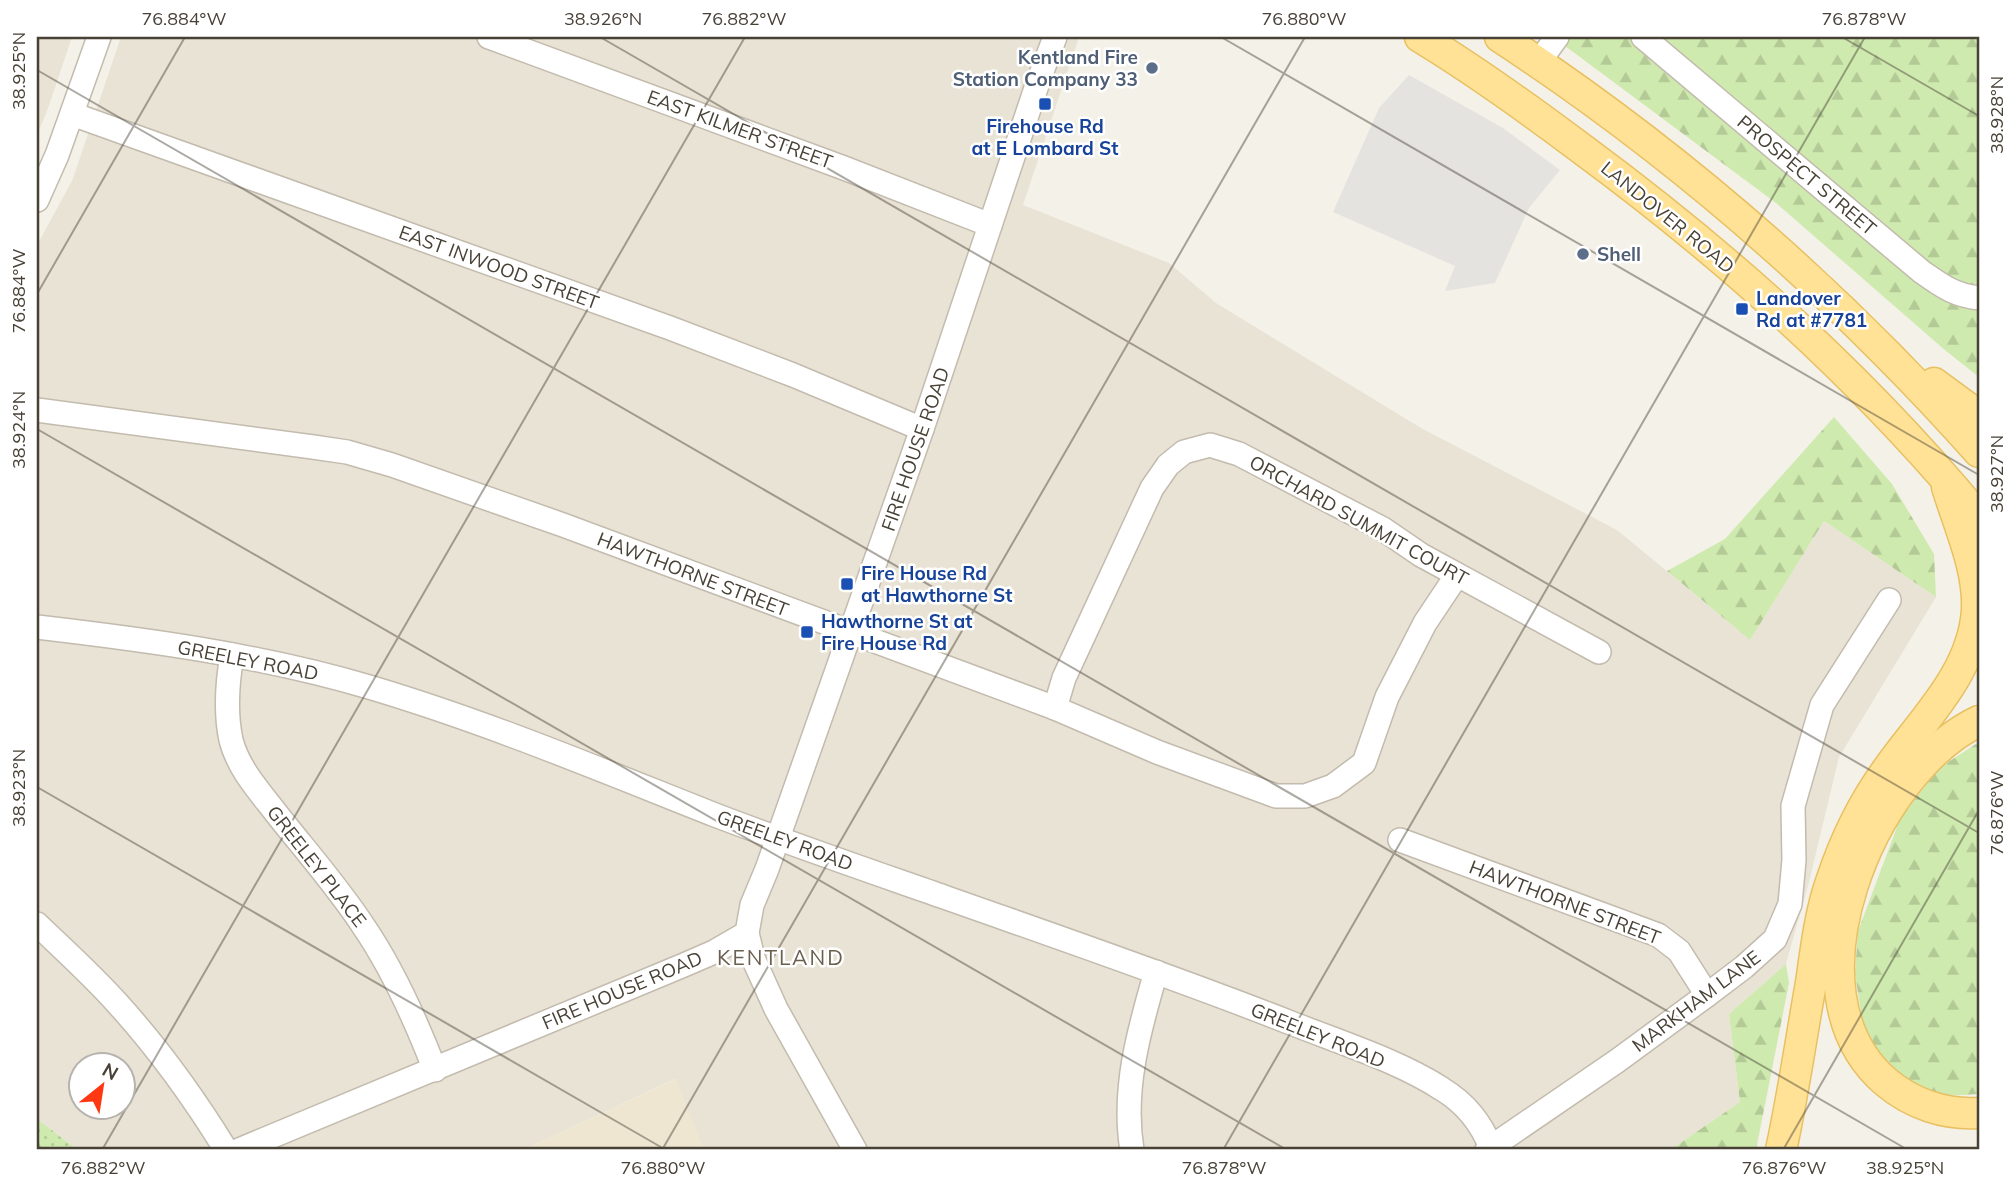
<svg xmlns="http://www.w3.org/2000/svg" width="2016" height="1187" viewBox="0 0 2016 1187" font-family="Mulish,sans-serif">
  <style>
    .residential { fill: #e9e3d5; fill-rule: evenodd }
    .education { fill: #eee6d1 }
    .forest { fill: url(#forest-firs) }
    .park { fill: url(#park-dots) }
    .parking { fill: #e5e3e0 }
    .lines { fill: none; stroke-linecap: round; stroke-linejoin: round }
    .minor-casing { stroke: #c3bbad; stroke-width: 26 }
    .major-casing { stroke: #e8c062; stroke-width: 33 }
    .minor { stroke: #fff; stroke-width: 23 }
    .major { stroke: #ffe296; stroke-width: 30 }
    .ticks { fill: none; stroke: #484136; stroke-width: 2; stroke-opacity: 0.45 }
    .service-dot { fill: #5c6f8a; stroke: #fff; stroke-width: 2.5 }
    .transit-dot { fill: #1a4fb4; stroke: #fff; stroke-width: 2.5 }
    .labels { text-anchor: middle; stroke-width: 5; stroke-linejoin: round; paint-order: stroke }
    .service-label { font-size: 19px; font-weight: bold; fill: #4e5e75; stroke: #fff; text-anchor: end }
    .transit-label { font-size: 19px; font-weight: bold; fill: #164399; stroke: #fff; text-anchor: start }
    .street-label { font-size: 19px; fill: #484136; stroke: #fff }
    .neighbourhood-label { font-size: 21px; letter-spacing: 2px; fill: #6b5f4d; stroke: #fff }
    .neatline { fill: none; stroke: #484136; stroke-width: 2.5 }
    .ticks-label { font-size: 18px; text-anchor: middle; fill: #484136 }
  </style>
  <defs>
    <pattern id="forest-firs" width="22" height="20" patternUnits="userSpaceOnUse" patternTransform="scale(1.75)"><rect width="22" height="20" fill="#cfeaaf"/><path d="M5 1l3.5 6h-7zM16 11l3.5 6h-7z" fill="#b3ca97"/></pattern>
    <pattern id="park-dots" width="8" height="8" patternUnits="userSpaceOnUse" patternTransform="scale(1.75)"><rect width="8" height="8" fill="#cfeaaf"/><path d="M2 2h.1M6 6h.1" fill="none" stroke="#b3ca97" stroke-width="1.8" stroke-linecap="round"/></pattern>
  </defs>
  <rect width="100%" height="100%" fill="#f4f1e8"/>
  <g class="residential">
    <polygon points="37,37 72,37 47,111 37,135"/>
    <path d="M121,37H1079L1023,205L1169,263L1216,303L1421,428L1617,530L1750,640L1824,521L1936,597L1839,757L1809,882L1786,964L1729,1014L1740,1102L1670,1150H704L675,1079L523,1150H78L37,1119V245L72,181ZM80,1064H122V1106H80Z"/>
  </g>
  <polygon class="education" points="676,1079 704,1150 523,1150"/>
  <g class="forest">
    <polygon points="1553,37 1979,37 1979,377 1946,351 1776,203"/>
    <polygon points="1834,417 1892,484 1934,554 1936,597 1824,521 1750,640 1667,571 1725,539"/>
    <polygon points="1979,742 1979,1094 1944,1096 1905,1079 1877,1050 1862,1020 1855,973 1858,931 1900,819 1939,768"/>
    <polygon points="1786,964 1789,983 1756,1150 1670,1150 1740,1102 1729,1014"/>
  </g>
  <polygon class="park" points="37,1119 78,1150 37,1150"/>
  <polygon class="parking" points="1409,75 1503,128 1560,170 1529,208 1495,283 1445,291 1455,266 1333,212 1379,108"/>
  <g class="lines">
    <defs>
      <g id="minor">
        <polyline points="489,37 844,168 990,225"/>
        <path d="M1643,37L1922,272C1943,286 1953,295 1979,298"/>
        <polyline points="1538,63 1557,37"/>
        <polyline points="72,114 670,328 793,375 922,429"/>
        <polyline points="37,200 57,155 99,37"/>
        <polyline points="37,410 313,447 347,452 392,465 563,525 1055,708 1157,752 1276,796 1305,796 1333,786 1364,763 1387,697 1425,623 1457,575"/>
        <path d="M37,627C148,640 261,655 369,687C487,722 601,770 715,815C791,844 867,870 944,897C1060,938 1177,978 1291,1023C1339,1042 1399,1061 1442,1089C1465,1103 1481,1122 1491,1148"/>
        <path d="M232,655C227,684 225,712 231,740C238,768 259,791 276,813C305,850 338,887 364,927C394,971 416,1021 435,1070"/>
        <polyline points="1055,708 1064,678 1152,488 1168,465 1184,452 1210,445 1239,454 1383,529 1421,555 1599,652"/>
        <polyline points="1400,840 1658,935 1679,951 1707,995"/>
        <path d="M37,924C64,950 92,975 117,1003C158,1048 194,1098 226,1150"/>
        <polyline points="239,1150 684,965 714,952 747,933"/>
        <polyline points="855,1150 776,1009 753,958 747,933 752,905 767,869 922,429 1038,82 1055,37"/>
        <path d="M1132,1150C1122,1090 1139,1030 1156,972"/>
        <polyline points="1487,1150 1617,1061 1707,995 1744,967 1775,939 1790,904 1794,860 1793,806 1822,705 1889,600"/>
      </g>
      <g id="major">
        <path d="M1420,37C1476,71 1530,110 1582,149C1727,256 1864,379 1979,518"/>
        <path d="M1500,37C1677,153 1838,294 1979,452"/>
        <polyline points="1934,383 1979,416"/>
        <path d="M1979,721C1871,772 1780,992 1886,1082C1912,1104 1945,1115 1979,1113"/>
        <path d="M1781,1150C1793,1095 1801,1039 1811,983C1816,948 1820,912 1832,879C1845,840 1863,803 1887,770C1921,721 1973,674 1977,610C1979,569 1959,526 1947,487"/>
      </g>
    </defs>
    <use href="#minor" class="minor-casing"/>
    <use href="#major" class="major-casing"/>
    <use href="#minor" class="minor"/>
    <use href="#major" class="major"/>
  </g>
  <path class="ticks" d="M600,37L1979,833M1221,37L1979,475M1842,37L1979,116M37,70L1908,1150M37,294L185,37M37,429L1287,1150M37,787L666,1150M37,1146L45,1150M102,1150L745,37M662,1150L1305,37M1223,1150L1865,37M1783,1150L1979,810"/>
  <g class="service-dot">
    <circle cx="1152" cy="68" r="7"/>
    <circle cx="1583" cy="254" r="7"/>
  </g>
  <g class="transit-dot">
    <rect x="1038" y="97" width="14" height="14" rx="3.5"/>
    <rect x="1735" y="302" width="14" height="14" rx="3.5"/>
    <rect x="840" y="577" width="14" height="14" rx="3.5"/>
    <rect x="800" y="625" width="14" height="14" rx="3.5"/>
  </g>
  <g class="labels">
    <g class="service-label">
      <text x="1138" y="64">Kentland Fire<tspan x="1138" dy="22">Station Company 33</tspan></text>
      <text x="1597" y="261" text-anchor="start">Shell</text>
    </g>
    <g class="transit-label">
      <text x="1045" y="133" text-anchor="middle">Firehouse Rd<tspan x="1045" dy="22">at E Lombard St</tspan></text>
      <text x="1756" y="305">Landover<tspan x="1756" dy="22">Rd at #7781</tspan></text>
      <text x="861" y="580">Fire House Rd<tspan x="861" dy="22">at Hawthorne St</tspan></text>
      <text x="821" y="628">Hawthorne St at<tspan x="821" dy="22">Fire House Rd</tspan></text>
    </g>
    <g class="street-label">
      <text transform="translate(740 129) rotate(20)" y="7">EAST KILMER STREET</text>
      <text transform="translate(1807 175) rotate(40)" y="7">PROSPECT STREET</text>
      <text transform="translate(1668 217) rotate(39)" y="7">LANDOVER ROAD</text>
      <text transform="translate(499 267) rotate(20)" y="7">EAST INWOOD STREET</text>
      <text transform="translate(915 449) rotate(-71)" y="7">FIRE HOUSE ROAD</text>
      <text transform="translate(1359 520) rotate(29)" y="7">ORCHARD SUMMIT COURT</text>
      <text transform="translate(693 574) rotate(21)" y="7">HAWTHORNE STREET</text>
      <text transform="translate(248 660) rotate(11)" y="7">GREELEY ROAD</text>
      <text transform="translate(785 840) rotate(20)" y="7">GREELEY ROAD</text>
      <text transform="translate(317 866) rotate(52)" y="7">GREELEY PLACE</text>
      <text transform="translate(1565 902) rotate(21)" y="7">HAWTHORNE STREET</text>
      <text transform="translate(622 990) rotate(-23)" y="7">FIRE HOUSE ROAD</text>
      <text transform="translate(1696 1001) rotate(-37)" y="7">MARKHAM LANE</text>
      <text transform="translate(1318 1035) rotate(22)" y="7">GREELEY ROAD</text>
    </g>
    <g class="neighbourhood-label">
      <text x="781" y="965">KENTLAND</text>
    </g>
  </g>
  <rect width="2016" height="1187" fill="none" stroke="#ffffff" stroke-width="77"/>
  <g transform="translate(102 1086) rotate(30)"><circle r="33" fill="#ffffff" stroke="#b6b3af" stroke-width="2"/>
  <path d="M0-5L12 26L0 18L-12 26Z" fill="#ff3814"/>
  <text y="-10" font-size="19" font-weight="bold" text-anchor="middle" fill="#484136">N</text>
  </g>
  <rect x="38" y="38" width="1940" height="1110" class="neatline"/>
  <g class="ticks-label">
    <text x="184" y="25">76.884°W</text>
    <text x="603" y="25">38.926°N</text>
    <text x="744" y="25">76.882°W</text>
    <text x="1304" y="25">76.880°W</text>
    <text x="1864" y="25">76.878°W</text>
    <text transform="translate(19 71) rotate(-90)" y="6">38.925°N</text>
    <text transform="translate(1997 115) rotate(-90)" y="6">38.928°N</text>
    <text transform="translate(19 291) rotate(-90)" y="6">76.884°W</text>
    <text transform="translate(19 430) rotate(-90)" y="6">38.924°N</text>
    <text transform="translate(1997 474) rotate(-90)" y="6">38.927°N</text>
    <text transform="translate(19 788) rotate(-90)" y="6">38.923°N</text>
    <text transform="translate(1997 813) rotate(-90)" y="6">76.876°W</text>
    <text x="103" y="1174">76.882°W</text>
    <text x="663" y="1174">76.880°W</text>
    <text x="1224" y="1174">76.878°W</text>
    <text x="1784" y="1174">76.876°W</text>
    <text x="1905" y="1174">38.925°N</text>
  </g>
</svg>
